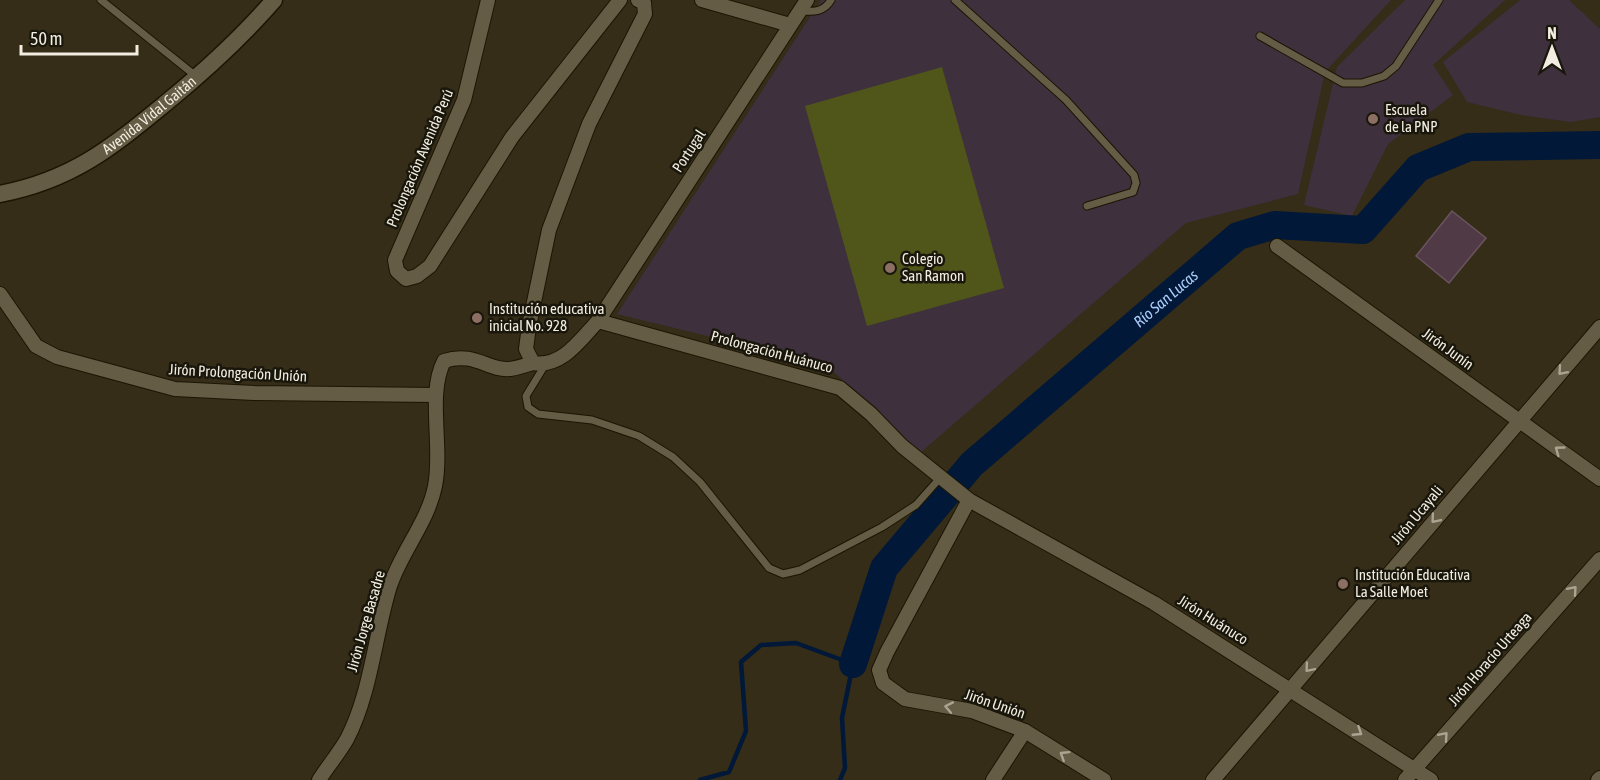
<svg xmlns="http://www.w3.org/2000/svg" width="1600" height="780" viewBox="0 0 1600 780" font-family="'Asap Condensed',sans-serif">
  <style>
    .education { fill: #3e303d }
    .green { fill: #50551a }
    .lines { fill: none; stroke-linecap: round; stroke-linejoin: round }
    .stream { stroke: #011839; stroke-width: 4.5 }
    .river { stroke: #011839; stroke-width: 28 }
    .building { fill: #503a46; stroke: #6b5461; stroke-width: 1.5 }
    .service-casing { stroke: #1c1502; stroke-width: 9 }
    .minor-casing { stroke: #1c1502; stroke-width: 16 }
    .tertiary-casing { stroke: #1c1502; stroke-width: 19 }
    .service { stroke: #645c45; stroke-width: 7 }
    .minor { stroke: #645c45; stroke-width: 14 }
    .tertiary { stroke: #645c45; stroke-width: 16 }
    .oneway { stroke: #aba492 }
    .education-dot { fill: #8d6e63; stroke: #19160c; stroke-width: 2 }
    .labels { text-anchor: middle; stroke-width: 5; stroke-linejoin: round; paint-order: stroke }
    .poi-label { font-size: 15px; fill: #f2ede0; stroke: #19160c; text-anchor: start }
    .street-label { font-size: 15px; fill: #f2ede0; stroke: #19160c }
    .water-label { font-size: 16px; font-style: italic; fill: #acccf9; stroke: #19160c }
  </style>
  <rect width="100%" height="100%" fill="#352d18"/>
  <g class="education">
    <polygon points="821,0 1391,0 1325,72 1298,194 1186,223 919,454 827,365 617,314"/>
    <polygon points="1405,0 1505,0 1433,65 1453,95 1388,144 1352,216 1304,205 1337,67"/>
    <polygon points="1520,0 1569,0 1600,29 1600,117 1571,122 1521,115 1467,102 1443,62"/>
  </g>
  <polygon class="green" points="942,67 1004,288 867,326 805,106"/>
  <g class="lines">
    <polyline class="stream" points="700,780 729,772 746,731 741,662 761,645 796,643 853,664 842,718 845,768 840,780"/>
    <path class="river" id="s1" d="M853,664L884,568L972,464L1238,236L1275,225L1363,230L1418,168L1469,147L1600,145"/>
  </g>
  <polygon class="building" points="1452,211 1486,238 1449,283 1416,256"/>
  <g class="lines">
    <defs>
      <g id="service">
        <polyline points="101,0 197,77"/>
        <polyline points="955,0 1066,100 1134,175 1136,183 1133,192 1087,206"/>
        <path d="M801,11C814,12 824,12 831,0"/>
        <polyline points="1260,36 1343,83 1362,83 1384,76 1396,66 1439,0"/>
        <polyline points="545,365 526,396 528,407 538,414 592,420 639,436 673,457 700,482 769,568 783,574 800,570 882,527 916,505 940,478"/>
      </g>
      <g id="minor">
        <polyline points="488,0 464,100 395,260 397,271 406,279 417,276 430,266 512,137 620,0"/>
        <path d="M638,0L644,3L645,14L589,124L549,230L529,326L526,349L533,363C562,368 580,340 598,321L807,0"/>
        <polyline points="702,0 790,25"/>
        <polyline points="1277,246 1600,479"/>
        <polyline points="0,294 36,346 57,357 175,389 254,393 436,395"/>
        <polyline points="598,321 840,388 871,414 902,446 969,500 1154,603 1431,780"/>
        <polyline points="969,500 887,652 879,670 883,683 905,699 972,711 1025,731 1104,780"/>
        <path d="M319,780C328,766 339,753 347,739C371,693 375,634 390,586C401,552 428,522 435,486C443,447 427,394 444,361C475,351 488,371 510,369C517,368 526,365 533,363"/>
        <polyline points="993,780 1025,731"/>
        <polyline points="1213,780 1600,327"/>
        <polyline points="1405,780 1600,559"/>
        <polyline points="1598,780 1600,778"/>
      </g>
      <g id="tertiary">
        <path id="s2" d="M0,194C73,180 112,147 167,102C206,70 241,38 274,0"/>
      </g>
    </defs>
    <use href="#service" class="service-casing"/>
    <use href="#minor" class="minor-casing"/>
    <use href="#tertiary" class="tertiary-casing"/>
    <use href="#service" class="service"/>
    <use href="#minor" class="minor"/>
    <use href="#tertiary" class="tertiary"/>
  </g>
  <defs><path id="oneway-chevron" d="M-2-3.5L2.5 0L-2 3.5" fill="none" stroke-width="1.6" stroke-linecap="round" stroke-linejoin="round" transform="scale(1.5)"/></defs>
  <g class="oneway">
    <use href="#oneway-chevron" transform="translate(1562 371) rotate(131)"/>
    <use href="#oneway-chevron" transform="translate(1559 450) rotate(-144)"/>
    <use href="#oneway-chevron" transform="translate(1435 519) rotate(130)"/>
    <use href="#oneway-chevron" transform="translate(1573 590) rotate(-49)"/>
    <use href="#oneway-chevron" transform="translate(1309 668) rotate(130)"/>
    <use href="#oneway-chevron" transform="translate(949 707) rotate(-169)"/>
    <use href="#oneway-chevron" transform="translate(1358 732) rotate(33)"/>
    <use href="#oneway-chevron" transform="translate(1444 736) rotate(-49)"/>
    <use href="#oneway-chevron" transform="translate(1064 755) rotate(-148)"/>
  </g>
  <g class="education-dot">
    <circle cx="1373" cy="119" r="6"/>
    <circle cx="890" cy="268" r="6"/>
    <circle cx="477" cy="318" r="6"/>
    <circle cx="1343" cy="584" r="6"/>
  </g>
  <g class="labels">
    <g class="poi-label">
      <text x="1385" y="115">Escuela<tspan x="1385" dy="17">de la PNP</tspan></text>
      <text x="902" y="264">Colegio<tspan x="902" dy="17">San Ramon</tspan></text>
      <text x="489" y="314">Institución educativa<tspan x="489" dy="17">inicial No. 928</tspan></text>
      <text x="1355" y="580">Institución Educativa<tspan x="1355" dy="17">La Salle Moet</tspan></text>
    </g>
    <g class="street-label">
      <text dy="5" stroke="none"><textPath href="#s2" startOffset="171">Avenida Vidal Gaitán</textPath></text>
      <text transform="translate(689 151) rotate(-57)" y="5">Portugal</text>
      <text transform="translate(420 158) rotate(-67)" y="5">Prolongación Avenida Perú</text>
      <text transform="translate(1448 349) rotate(36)" y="5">Jirón Junín</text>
      <text transform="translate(772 352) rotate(15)" y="5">Prolongación Huánuco</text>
      <text transform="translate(238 373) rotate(3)" y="5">Jirón Prolongación Unión</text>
      <text transform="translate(1417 515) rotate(-50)" y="5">Jirón Ucayali</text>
      <text transform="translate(1213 620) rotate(32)" y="5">Jirón Huánuco</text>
      <text transform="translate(366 621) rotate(-74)" y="5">Jirón Jorge Basadre</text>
      <text transform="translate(1490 659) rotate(-49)" y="5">Jirón Horacio Urteaga</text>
      <text transform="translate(995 704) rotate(19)" y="5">Jirón Unión</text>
    </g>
    <g class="water-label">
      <text dy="6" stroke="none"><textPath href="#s1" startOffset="492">Río San Lucas</textPath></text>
    </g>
  </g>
  <g transform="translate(1552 48)" stroke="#19160c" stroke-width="4.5" paint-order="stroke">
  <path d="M0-4.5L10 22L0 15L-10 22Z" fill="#f2ede0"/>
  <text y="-9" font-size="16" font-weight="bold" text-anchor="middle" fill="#f2ede0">N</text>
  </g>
  <path d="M21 45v9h116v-9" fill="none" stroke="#f2ede0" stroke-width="3"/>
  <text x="30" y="45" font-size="18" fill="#f2ede0" stroke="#19160c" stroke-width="4.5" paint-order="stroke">50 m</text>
</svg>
